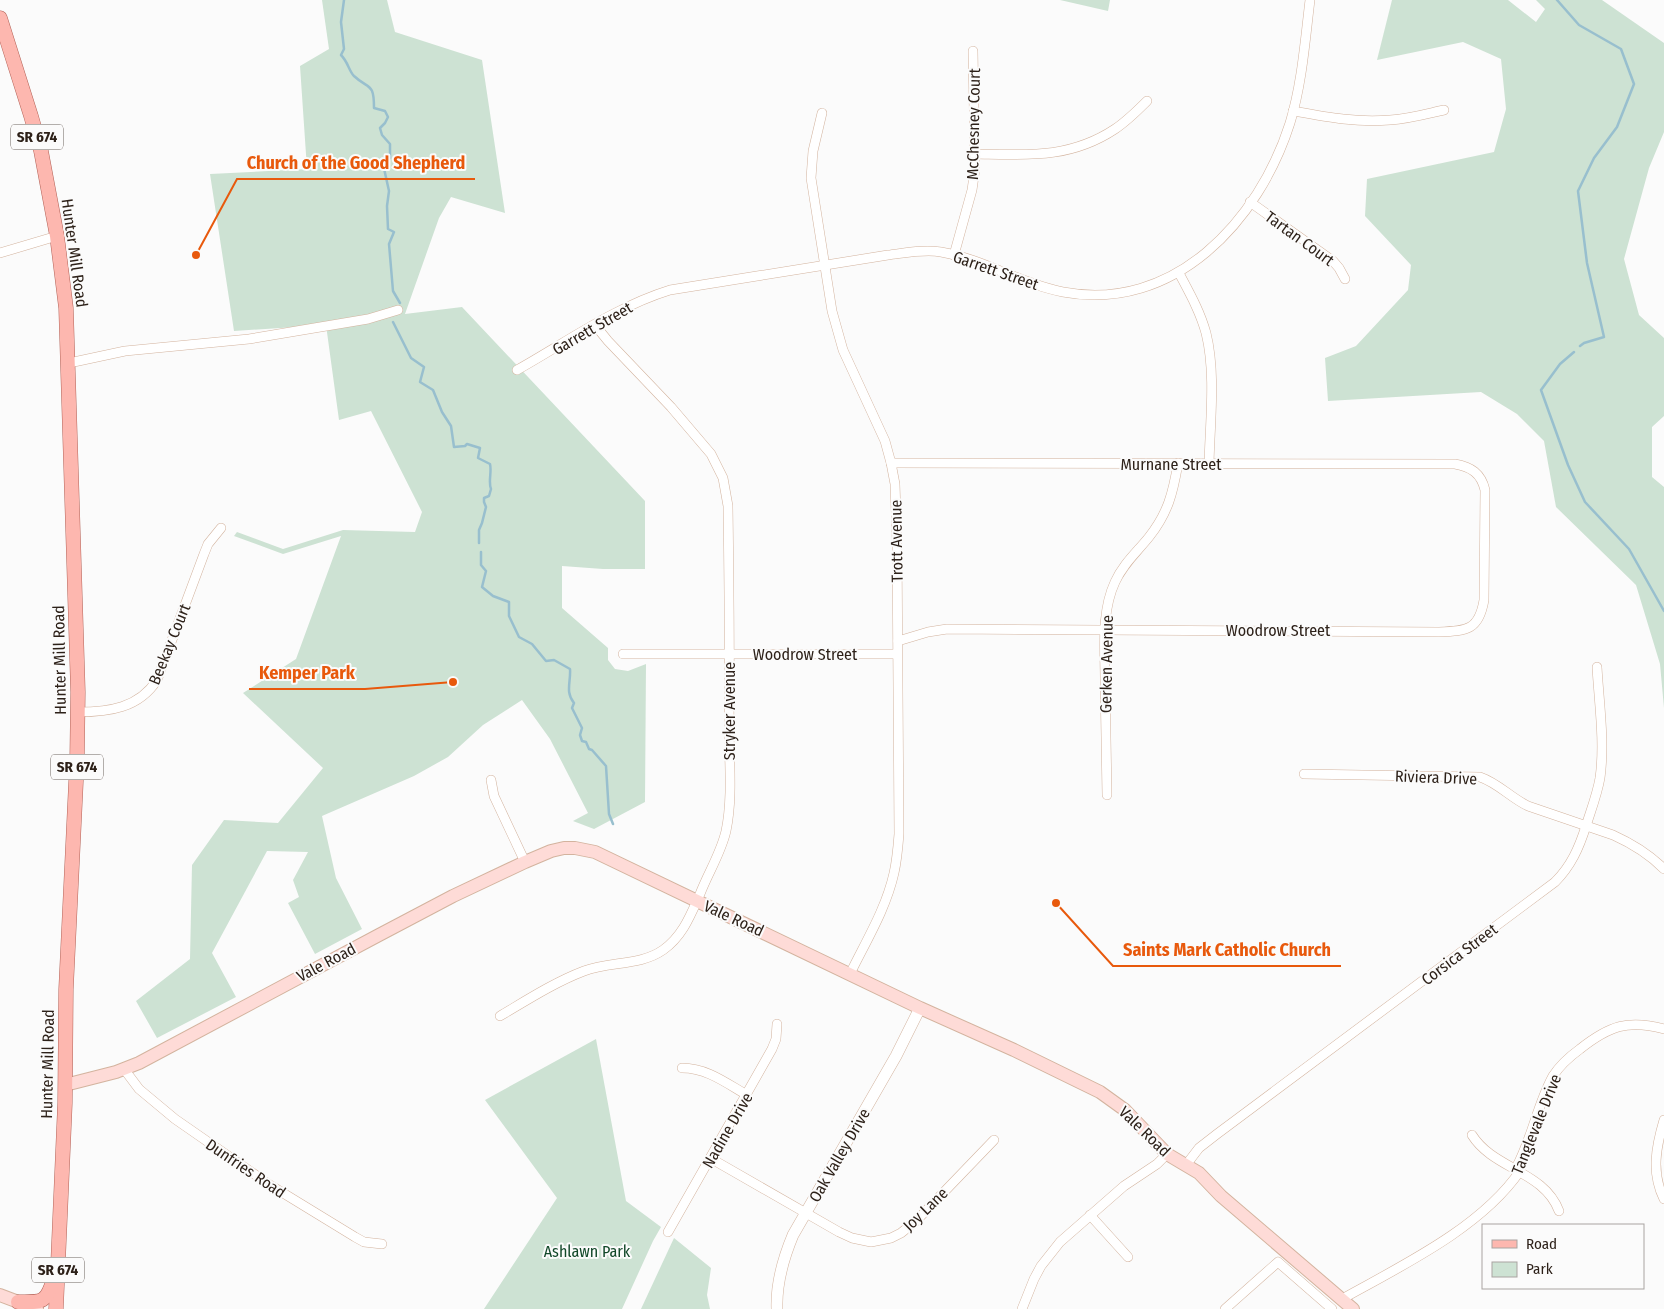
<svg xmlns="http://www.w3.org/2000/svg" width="1664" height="1309" viewBox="0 0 1664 1309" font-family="'Fira Sans Condensed',sans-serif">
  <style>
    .green { fill: #cde2d3 }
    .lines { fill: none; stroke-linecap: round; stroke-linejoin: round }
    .stream { stroke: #98bfce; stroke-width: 2.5 }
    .minor-casing { stroke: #d3b39e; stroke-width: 10 }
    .tertiary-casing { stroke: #d3b39e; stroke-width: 12 }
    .secondary-casing { stroke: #d3b39e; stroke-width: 14 }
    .primary-casing { stroke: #b36358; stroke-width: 15 }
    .minor { stroke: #fff; stroke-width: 9 }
    .tertiary { stroke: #fff; stroke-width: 11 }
    .secondary { stroke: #fedbd7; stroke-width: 12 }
    .primary { stroke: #fdb7af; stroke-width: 14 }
    .labels { text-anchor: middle; stroke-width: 4; stroke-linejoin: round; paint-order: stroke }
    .shield { fill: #fbfbfb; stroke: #6b625d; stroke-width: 1 }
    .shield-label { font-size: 15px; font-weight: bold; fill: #2d2119 }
    .street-label { font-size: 16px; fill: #2d2119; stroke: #fbfbfb }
    .park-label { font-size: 16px; fill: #124829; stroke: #fbfbfb }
    .leader { fill: none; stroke: #e8590c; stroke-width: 2 }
    .callout-dot { fill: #e8590c; stroke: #fbfbfb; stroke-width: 2 }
    .callout-label { font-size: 18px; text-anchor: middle; font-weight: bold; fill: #e8590c; stroke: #fbfbfb; stroke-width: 4; stroke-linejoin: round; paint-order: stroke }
  </style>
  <rect width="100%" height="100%" fill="#fbfbfb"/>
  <g class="green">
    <polygon points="322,0 387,0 395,32 482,60 505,213 451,197 439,218 405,314 462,307 645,501 645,569 603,569 562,566 562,608 608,648 608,660 615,669 628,671 646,664 645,802 594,829 573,821 588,813 550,739 522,700 483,725 448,757 414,776 322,816 336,878 362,929 315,954 288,903 299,897 293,880 308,852 267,851 212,953 236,997 157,1038 136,1001 190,959 192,865 224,820 278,823 323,768 243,693 296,659 341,536 283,554 234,536 237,532 283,549 343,530 415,532 422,512 371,411 339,420 326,325 234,331 210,174 307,169 300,66 329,49"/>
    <polygon points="1060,0 1110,0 1108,11"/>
    <polygon points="1392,0 1508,0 1536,22 1545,9 1536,0 1602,0 1664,43 1664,132 1649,168 1624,259 1639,315 1664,338 1664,416 1652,427 1652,477 1664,487 1664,708 1660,664 1636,585 1556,507 1544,441 1517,414 1481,392 1328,401 1325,358 1356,346 1408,290 1411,265 1365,216 1367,179 1494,152 1506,109 1501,59 1463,42 1377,60"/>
    <polygon points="596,1039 626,1201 661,1227 653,1241 622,1309 484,1309 557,1198 485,1100"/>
    <polygon points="674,1238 711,1268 707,1295 710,1309 641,1309"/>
  </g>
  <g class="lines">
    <g class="stream">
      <path d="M344,0L341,22L344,49L341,55C348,62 349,71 354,76C369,90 374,82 374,108L385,111L388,117L385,123L380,128L382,135L390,144V158L383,164L389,191L387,206L388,229L394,232L389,244L393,291L400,303"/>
      <polyline points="1557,0 1579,25 1621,49 1634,84 1617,127 1594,158 1578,191 1587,263 1604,337 1584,343 1580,346"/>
      <path d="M393,322L411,358L424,367L420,382L433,390L442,412L451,426L454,447L465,446L467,444L480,448L478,458L490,464C492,472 488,482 491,489L489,496L484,498V502L486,507L482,523L479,530V543"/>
      <polyline points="1574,352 1560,364 1541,390 1568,465 1585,502 1629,549 1664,611"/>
      <path d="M481,552V565L486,571L482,587L493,596L509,602V616L519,637L532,644L546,661L554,660L570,669C571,682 565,692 574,703L572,708L582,728L580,735L582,741L586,742L589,749L592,750L606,766L609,814L613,824"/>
    </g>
    <defs>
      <g id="minor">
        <path d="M1293,111C1326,117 1357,123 1390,120C1409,119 1426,114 1444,110"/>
        <path d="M822,113L813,151L811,178L832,311L843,350L885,441L891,463L895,484L897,542L899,834C898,847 897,860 894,873C886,909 866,941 850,974"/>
        <path d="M976,154C1026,155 1070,159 1115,129C1127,121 1137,111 1147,101"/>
        <polyline points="1250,202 1333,261 1339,268 1345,279"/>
        <polyline points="0,253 57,236"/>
        <polyline points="954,255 972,190 975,169 973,51"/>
        <path d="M1179,273C1189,292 1200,311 1206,333C1216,373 1210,422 1209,464"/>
        <polyline points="69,363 125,351 249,339 368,319 398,310"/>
        <path d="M517,370C567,342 615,307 670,290L888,255C905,253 924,249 941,252C983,259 1021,284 1063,292C1174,313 1259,221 1290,123C1302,84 1305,41 1310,0"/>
        <path d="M891,463L1455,464C1471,467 1481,473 1485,490L1484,600C1479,630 1467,631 1439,632L947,629L928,632L898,641"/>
        <polyline points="623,654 897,654"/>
        <path d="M78,712C109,712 139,708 157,680L204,554L208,544L221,528"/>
        <path d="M1304,774L1480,777C1498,783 1511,798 1528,806L1613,835C1633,844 1649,854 1664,869"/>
        <polyline points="491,780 494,796 525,862"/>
        <path d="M1107,795C1106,757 1106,718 1105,680C1105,648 1101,612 1115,582C1123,564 1137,552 1149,537C1168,513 1173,493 1178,463"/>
        <path d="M500,1016C527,1000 555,982 584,971C610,961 640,966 663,950C683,936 691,914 700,894C708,873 721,853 726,831C733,797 729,760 729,725C730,652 729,579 728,506L723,478L711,454L671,407L608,341L595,325"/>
        <path d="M682,1068C707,1068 726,1083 747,1095"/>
        <polyline points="124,1069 139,1089 175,1119 270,1185 355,1237 364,1242 382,1244"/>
        <path d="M1664,1120C1656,1147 1651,1173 1664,1199"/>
        <path d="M1472,1135C1493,1169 1544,1171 1559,1211"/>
        <polyline points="710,1158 839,1232 852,1238 871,1242 891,1238 901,1233 917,1220 994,1140"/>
        <path d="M1186,1165L1199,1148L1217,1134L1555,882C1571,866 1579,848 1586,826C1591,810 1597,795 1600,778C1605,742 1599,703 1597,667"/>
        <path d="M1516,1168C1532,1139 1537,1105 1553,1076C1560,1065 1569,1057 1580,1049C1609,1026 1628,1019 1664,1029"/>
        <polyline points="1090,1215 1128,1257"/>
        <polyline points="668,1232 772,1049 776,1039 777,1024"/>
        <path d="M1342,1299C1401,1266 1481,1228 1520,1171"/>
        <polyline points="1022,1309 1034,1279 1041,1266 1060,1242 1124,1186 1157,1164 1167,1154"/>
        <polyline points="1225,1309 1278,1262 1332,1309"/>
      </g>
      <path id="tertiary" d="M777,1309C776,1283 783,1259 793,1235L896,1056L920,1008"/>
      <g id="secondary">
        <polyline points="65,1085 116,1072 139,1063 379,935 453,896 525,862 551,851 564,848 575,848 595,852 920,1008 1014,1050 1100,1092 1125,1110 1167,1154 1199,1173 1221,1196 1353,1309"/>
        <polyline points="0,1295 37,1309"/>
      </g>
      <g id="primary">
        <polyline points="0,18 31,116 41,151 57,236 66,308 78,692 77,761 66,989 65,1103 56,1309"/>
        <path d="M18,1302C41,1302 46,1304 53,1281"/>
      </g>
    </defs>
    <use href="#minor" class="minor-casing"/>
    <use href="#tertiary" class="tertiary-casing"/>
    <use href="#secondary" class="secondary-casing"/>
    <use href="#primary" class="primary-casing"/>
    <use href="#minor" class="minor"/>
    <use href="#tertiary" class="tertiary"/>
    <use href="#secondary" class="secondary"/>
    <use href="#primary" class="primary"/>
  </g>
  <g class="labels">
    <g class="shield">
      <rect x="11" y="124.5" width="52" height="25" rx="4"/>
      <rect x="51" y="754.5" width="52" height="25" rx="4"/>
      <rect x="32" y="1257.5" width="52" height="25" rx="4"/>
    </g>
    <g class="shield-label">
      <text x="37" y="142">SR 674</text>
      <text x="77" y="772">SR 674</text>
      <text x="58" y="1275">SR 674</text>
    </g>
    <g class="street-label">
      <text transform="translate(973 124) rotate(-89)" y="6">McChesney Court</text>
      <text transform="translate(1300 238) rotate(36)" y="6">Tartan Court</text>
      <text transform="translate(75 253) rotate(82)" y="6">Hunter Mill Road</text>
      <text transform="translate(996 270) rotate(19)" y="6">Garrett Street</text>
      <text transform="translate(592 328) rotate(-30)" y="6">Garrett Street</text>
      <text x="1171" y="470">Murnane Street</text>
      <text transform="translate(896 541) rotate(-91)" y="6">Trott Avenue</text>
      <text x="1278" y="636">Woodrow Street</text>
      <text transform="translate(169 644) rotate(-68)" y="6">Beekay Court</text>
      <text x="805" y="660">Woodrow Street</text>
      <text transform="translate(59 660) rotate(-91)" y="6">Hunter Mill Road</text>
      <text transform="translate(1106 664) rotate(-89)" y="6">Gerken Avenue</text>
      <text transform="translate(729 711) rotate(-90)" y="6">Stryker Avenue</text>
      <text transform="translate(1436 777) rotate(2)" y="6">Riviera Drive</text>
      <text transform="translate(734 918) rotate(25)" y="6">Vale Road</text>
      <text transform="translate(1459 954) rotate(-37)" y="6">Corsica Street</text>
      <text transform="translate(326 962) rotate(-28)" y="6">Vale Road</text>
      <text transform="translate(47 1064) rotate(-89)" y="6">Hunter Mill Road</text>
      <text transform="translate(1536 1124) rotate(-68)" y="6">Tanglevale Drive</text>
      <text transform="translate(727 1130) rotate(-60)" y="6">Nadine Drive</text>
      <text transform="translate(1145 1131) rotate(44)" y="6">Vale Road</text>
      <text transform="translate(839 1155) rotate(-60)" y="6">Oak Valley Drive</text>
      <text transform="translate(246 1168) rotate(34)" y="6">Dunfries Road</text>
      <text transform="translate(925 1209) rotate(-44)" y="6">Joy Lane</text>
    </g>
    <g class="park-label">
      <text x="587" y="1257">Ashlawn Park</text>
    </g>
  </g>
  <path class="leader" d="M196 255L237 179H475M453 682L365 689H249M1056 903L1113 966H1341"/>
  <g class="callout-dot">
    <circle cx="196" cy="255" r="5"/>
    <circle cx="453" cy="682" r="5"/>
    <circle cx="1056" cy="903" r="5"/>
  </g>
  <g class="callout-label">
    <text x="356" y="169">Church of the Good Shepherd</text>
    <text x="307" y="679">Kemper Park</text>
    <text x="1227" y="956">Saints Mark Catholic Church</text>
  </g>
  <rect x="1482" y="1224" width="162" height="65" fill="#fbfbfb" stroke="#a9a4a1"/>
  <rect x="1492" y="1240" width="25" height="8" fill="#fdb7af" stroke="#a9a4a1"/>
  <text x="1526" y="1249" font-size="15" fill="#2d2119">Road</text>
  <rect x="1492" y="1262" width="25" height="15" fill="#cde2d3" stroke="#a9a4a1"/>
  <text x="1526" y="1274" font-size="15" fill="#2d2119">Park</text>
</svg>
